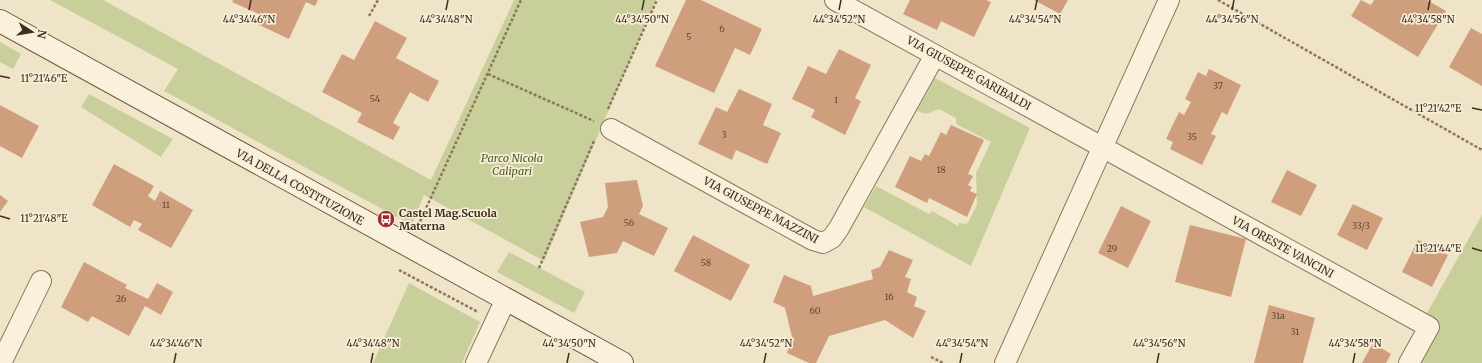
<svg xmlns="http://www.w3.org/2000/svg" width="1482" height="363" viewBox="0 0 1482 363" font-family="Merriweather,serif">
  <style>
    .green { fill: #c9cf9b }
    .building { fill: #cf9f7d }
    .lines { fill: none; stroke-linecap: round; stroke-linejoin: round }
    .street-casing { stroke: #8d765c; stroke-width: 22 }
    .secondary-casing { stroke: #6f573f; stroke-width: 24 }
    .path { stroke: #8d765c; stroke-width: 2.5; stroke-dasharray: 3 2; stroke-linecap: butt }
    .street { stroke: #faf1dc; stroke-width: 20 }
    .secondary { stroke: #faf1dc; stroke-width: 22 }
    .ticks { fill: none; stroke: #3d2e20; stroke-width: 1.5 }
    .labels { text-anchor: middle; stroke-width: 3.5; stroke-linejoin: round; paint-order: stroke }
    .number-label { font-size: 9px; fill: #624a37 }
    .street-label { font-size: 11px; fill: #3d2e20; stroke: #f7eed8 }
    .park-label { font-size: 11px; font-style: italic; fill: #4d5a26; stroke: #f7eed8 }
    .poi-label { font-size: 11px; font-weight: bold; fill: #3d2e20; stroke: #f7eed8; text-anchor: start }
    .ticks-label { font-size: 10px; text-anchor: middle; fill: #3d2e20; stroke: #f7eed8; stroke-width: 3.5; stroke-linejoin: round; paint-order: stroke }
  </style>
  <rect width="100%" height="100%" fill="#f0e4c8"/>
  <g class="green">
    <polygon points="50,0 103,0 431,180 514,0 656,0 544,261 424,195 412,225 164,91 178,69"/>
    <polygon points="0,42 21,54 13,69 0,62"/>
    <polygon points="935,78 1030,128 971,266 864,207 876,186 929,214 932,211 958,226 959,223 967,224 977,205 976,173 991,142 956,124 956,118 939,109 926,114 917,111"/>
    <polygon points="89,94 173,139 161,157 81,107"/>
    <polygon points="1482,215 1482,363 1399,363"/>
    <polygon points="509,252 585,292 574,313 497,272"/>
    <polygon points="409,283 480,322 462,363 373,363"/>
  </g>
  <g class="building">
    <polygon points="233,0 318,0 315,6 306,2 289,39 255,23 259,14 232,2"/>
    <polygon points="686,0 701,0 762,29 750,55 735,48 714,93 655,66"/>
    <polygon points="910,0 986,0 991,2 974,37 941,21 937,30 903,14"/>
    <polygon points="1034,0 1068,0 1060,14"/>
    <polygon points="1361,0 1371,5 1374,0 1427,0 1446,11 1418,57 1351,16"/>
    <polygon points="375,21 407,38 396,58 439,81 428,102 410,92 393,123 400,127 393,140 357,122 362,113 322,92 342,54 354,60"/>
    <polygon points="1471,28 1482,34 1482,86 1449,67"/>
    <polygon points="839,49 871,65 855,98 861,101 845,135 811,117 815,110 792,99 808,66 826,74"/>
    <polygon points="1209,69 1241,85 1227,115 1222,112 1211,134 1216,136 1202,165 1170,149 1173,142 1166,139 1179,112 1184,115 1191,102 1185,99 1198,72 1206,76"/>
    <polygon points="739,89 772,104 763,125 781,133 767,164 736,150 732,160 698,144 716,107 727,112"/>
    <polygon points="0,105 39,126 22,158 0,146"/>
    <polygon points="951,125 984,140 968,174 973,176 968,185 972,187 970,191 977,194 967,217 929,198 927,203 895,187 910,156 921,161 925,154 929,156 941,132 946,135"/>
    <polygon points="114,164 154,186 148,196 155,201 160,191 193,210 171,248 138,230 142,224 134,220 130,227 92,205"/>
    <polygon points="1287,170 1317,185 1301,216 1271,202"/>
    <polygon points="637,180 643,206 639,214 668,228 654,256 623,241 617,253 589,257 580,222 603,217 608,207 605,183"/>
    <polygon points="0,195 8,201 0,212"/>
    <polygon points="1353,204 1383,218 1367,250 1337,235"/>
    <polygon points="1121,206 1151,221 1128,268 1098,253"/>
    <polygon points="1190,225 1246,239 1231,297 1175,282"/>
    <polygon points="693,235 750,265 731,301 674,271"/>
    <polygon points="1418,240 1448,255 1432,287 1402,272"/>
    <polygon points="889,250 913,260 905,277 911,279 907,292 917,297 914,306 926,311 913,338 885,320 829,336 816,363 809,363 787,353 792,337 785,308 773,302 784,275 811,286 813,296 873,279 871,270 880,267"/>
    <polygon points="84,262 127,285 125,288 148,299 157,283 173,292 161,315 145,306 129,336 92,316 88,322 61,307"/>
    <polygon points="1269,305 1315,318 1303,363 1254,363"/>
    <polygon points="1373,343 1391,354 1386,363 1362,363"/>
  </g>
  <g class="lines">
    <defs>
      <g id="street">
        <polyline points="835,0 1429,327 1409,363"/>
        <polyline points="611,129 813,240 823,243 832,238 839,228 935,55"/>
        <polyline points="1,363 41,281"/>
        <polyline points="476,363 506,299"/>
        <polyline points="1005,363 1169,0"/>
      </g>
      <polyline id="secondary" points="0,21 622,363"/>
    </defs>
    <use href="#street" class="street-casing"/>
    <use href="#secondary" class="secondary-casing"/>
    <g class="path">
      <polyline points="1218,0 1482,150"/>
      <polyline points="369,16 378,0"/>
      <polyline points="488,74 594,121"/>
      <polyline points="608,109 657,0"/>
      <polyline points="418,226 521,0"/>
      <polyline points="539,268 594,141"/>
      <polyline points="399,270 478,312"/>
      <polyline points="931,357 943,363"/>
    </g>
    <use href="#street" class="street"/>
    <use href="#secondary" class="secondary"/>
  </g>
  <path class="ticks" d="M249,10L251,0M446,10L448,0M642,10L644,0M839,10L841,0M1035,10L1037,0M1232,10L1234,0M1428,10L1430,0M0,76L10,78M1472,108L1482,110M0,216L10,219M1472,248L1482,251M174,363L176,353M371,363L373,353M567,363L569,353M764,363L766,353M960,363L962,353M1157,363L1159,353M1353,363L1355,353"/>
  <defs>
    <symbol id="bus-disc" viewBox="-11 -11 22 22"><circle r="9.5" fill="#9e2a2b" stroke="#f7eed8"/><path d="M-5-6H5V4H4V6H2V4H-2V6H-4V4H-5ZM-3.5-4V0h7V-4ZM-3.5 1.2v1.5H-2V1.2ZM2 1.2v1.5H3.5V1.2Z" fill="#fff"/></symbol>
  </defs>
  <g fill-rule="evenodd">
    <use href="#bus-disc" x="376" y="209" width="20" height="20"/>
  </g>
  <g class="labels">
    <g class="number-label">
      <text x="722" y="32">6</text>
      <text x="689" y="40">5</text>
      <text x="1218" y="89">37</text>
      <text x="375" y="102">54</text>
      <text x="836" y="103">1</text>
      <text x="724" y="138">3</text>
      <text x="1192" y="140">35</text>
      <text x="941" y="173">18</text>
      <text x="166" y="208">11</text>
      <text x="629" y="226">56</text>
      <text x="1361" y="229">33/3</text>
      <text x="1112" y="252">29</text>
      <text x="706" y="266">58</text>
      <text x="889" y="300">16</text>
      <text x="121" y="302">26</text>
      <text x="815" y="314">60</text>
      <text x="1278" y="319">31a</text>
      <text x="1295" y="335">31</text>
    </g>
    <g class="street-label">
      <text transform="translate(969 73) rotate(29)" y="4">VIA GIUSEPPE GARIBALDI</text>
      <text transform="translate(300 187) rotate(29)" y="4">VIA DELLA COSTITUZIONE</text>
      <text transform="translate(761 210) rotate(28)" y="4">VIA GIUSEPPE MAZZINI</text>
      <text transform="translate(1283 247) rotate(29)" y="4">VIA ORESTE VANCINI</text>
    </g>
    <g class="park-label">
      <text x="512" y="162">Parco Nicola<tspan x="512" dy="13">Calipari</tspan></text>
    </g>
    <g class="poi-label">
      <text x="399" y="217">Castel Mag.Scuola<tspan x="399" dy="13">Materna</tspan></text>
    </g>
  </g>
  <g class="ticks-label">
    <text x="249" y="23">44°34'46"N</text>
    <text x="446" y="23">44°34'48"N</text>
    <text x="642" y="23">44°34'50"N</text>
    <text x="839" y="23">44°34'52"N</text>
    <text x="1035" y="23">44°34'54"N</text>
    <text x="1232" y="23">44°34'56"N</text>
    <text x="1428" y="23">44°34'58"N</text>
    <text x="44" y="82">11°21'46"E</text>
    <text x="1438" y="112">11°21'42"E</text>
    <text x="44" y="222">11°21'48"E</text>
    <text x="1438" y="252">11°21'44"E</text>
    <text x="176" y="347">44°34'46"N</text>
    <text x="373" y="347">44°34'48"N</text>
    <text x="569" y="347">44°34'50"N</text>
    <text x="766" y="347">44°34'52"N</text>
    <text x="962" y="347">44°34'54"N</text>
    <text x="1159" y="347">44°34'56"N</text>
    <text x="1355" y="347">44°34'58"N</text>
  </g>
  <g transform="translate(32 32) rotate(102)" stroke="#f7eed8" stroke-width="3" paint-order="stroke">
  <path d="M0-3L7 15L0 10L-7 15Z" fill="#3d2e20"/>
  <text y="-6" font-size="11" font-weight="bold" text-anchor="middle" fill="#3d2e20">N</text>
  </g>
</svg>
